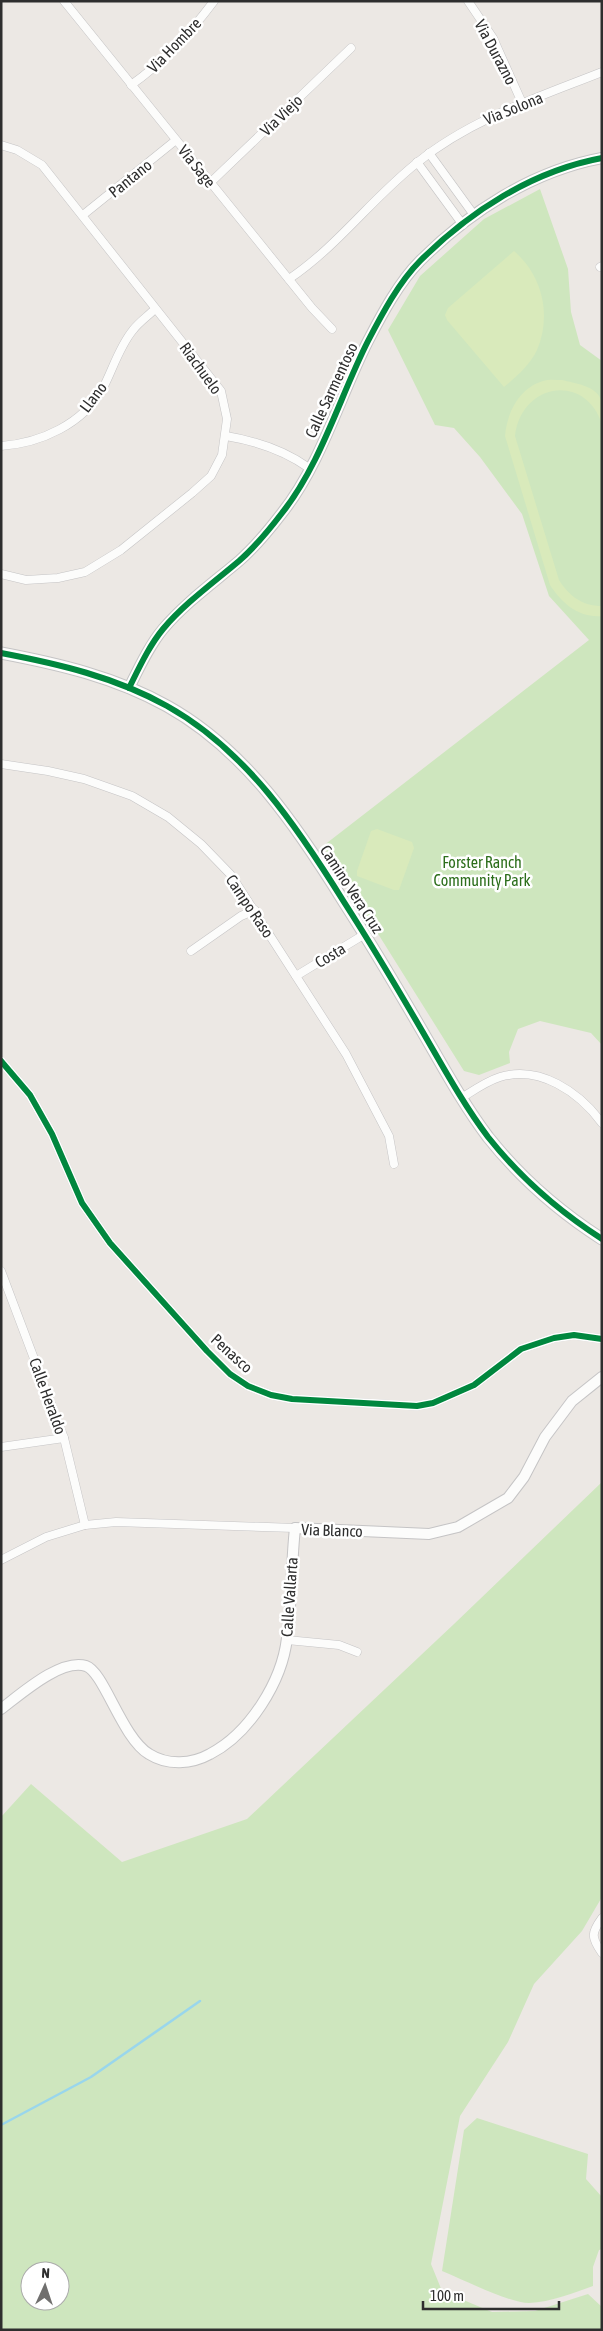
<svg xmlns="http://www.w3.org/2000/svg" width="603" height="2331" viewBox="0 0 603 2331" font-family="'Asap Condensed',sans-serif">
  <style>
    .green { fill: #cee6be; fill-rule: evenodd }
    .pitch { fill: #d9eabb }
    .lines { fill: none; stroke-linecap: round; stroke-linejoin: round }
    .stream { stroke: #99d6ec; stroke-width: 2.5 }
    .minor-casing { stroke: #c5c4c5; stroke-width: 9 }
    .tertiary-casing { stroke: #c5c4c5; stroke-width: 12 }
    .secondary-casing { stroke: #c5c4c5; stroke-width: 13 }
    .minor { stroke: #fcfcfb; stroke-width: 8 }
    .tertiary { stroke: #fcfcfb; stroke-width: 10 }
    .secondary { stroke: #fcfcfb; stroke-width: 11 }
    .cycleway-casing { stroke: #fff; stroke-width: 9 }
    .cycleway { stroke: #00873e; stroke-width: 6 }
    .labels { text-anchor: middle; stroke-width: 5; stroke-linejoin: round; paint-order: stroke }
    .street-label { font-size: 16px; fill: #2e2e2e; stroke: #fff }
    .park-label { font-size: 16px; fill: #2c6e1b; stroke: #fff }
  </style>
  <rect width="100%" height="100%" fill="#ece8e4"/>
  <g class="green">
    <polygon points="540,189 568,269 571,312 580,345 602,361 602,1045 591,1033 540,1021 518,1029 509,1052 510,1063 479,1075 464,1071 323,846 589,640 549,596 522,514 480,457 454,428 435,425 388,330 420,276 484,219"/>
    <path d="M602,1482V1897L582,1931L534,1984L508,2042L460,2116L431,2264L442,2291L492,2312L535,2311L588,2294L602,2307V2330H1V1817L31,1784L122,1862L247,1819L454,1624ZM30,2271H60V2301H30Z"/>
    <path d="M477,2118L588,2154L586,2179L602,2197V2249L599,2250L593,2267V2286C573,2293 551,2302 529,2303C509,2303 462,2279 442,2271L464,2130Z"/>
  </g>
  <g class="pitch">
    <path d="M514,251C542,275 552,315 537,350C530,365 516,377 504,387L447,320L445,315L448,308Z"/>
    <path d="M562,380C574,383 597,386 601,400C603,406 602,417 602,424C585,372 521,383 515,436L559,580C569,596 582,606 602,606V616C578,618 562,603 550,585L505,436C507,413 519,388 543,381C548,379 556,380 562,380Z"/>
    <polygon points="377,829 412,842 414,848 399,890 394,890 357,876 357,871 371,831"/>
  </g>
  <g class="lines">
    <polyline class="stream" points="1,2125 91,2077 200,2001"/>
    <defs>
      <g id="minor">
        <polyline points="64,1 312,308 332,329"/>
        <polyline points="468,1 493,38 523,105"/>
        <path d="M131,85C164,62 190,33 214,1"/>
        <polyline points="1,145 17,150 42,165 221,391 227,419 222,455 211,476 192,493 121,550 85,572 58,578 26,580 1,574"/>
        <polyline points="429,153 474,215"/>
        <polyline points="417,162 463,225"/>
        <polyline points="210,183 351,48"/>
        <polyline points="83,215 176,140"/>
        <polyline points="600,267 602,266"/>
        <path d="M289,279C338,246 372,198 418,162C471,119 539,97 602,72"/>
        <path d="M226,436C256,441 284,450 309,468"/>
        <path d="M1,446C41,443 83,424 103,388C113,369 119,347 133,330C139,322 148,316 155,309"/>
        <polyline points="1,764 48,771 84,779 132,796 168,817 201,844 231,875 346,1054 389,1136 394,1164"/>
        <polyline points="191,951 241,916 255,910"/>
        <polyline points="296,976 365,934"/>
        <polyline points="1,1061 30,1095 52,1134 82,1203 110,1243 207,1351 230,1374 248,1386 271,1395 292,1399 417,1406 433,1403 474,1385 521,1349 554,1338 574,1335 602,1339"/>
        <path d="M463,1097C474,1090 487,1081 500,1077C540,1065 579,1092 602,1123"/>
        <polyline points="1,1271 64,1438 85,1525"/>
        <polyline points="1,1447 64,1438"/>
        <polyline points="1,1560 46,1537 85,1525 116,1522 295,1528"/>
        <polyline points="287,1640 339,1645 357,1652"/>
        <path d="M602,1918C591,1933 591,1937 602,1953"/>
      </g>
      <g id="tertiary">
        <path d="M129,688C139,668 149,646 163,629C185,603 213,583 239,561C255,547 269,530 282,513C321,464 340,396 368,341C382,314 399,282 420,261C469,212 532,171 602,158"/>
        <path d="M1,1709C21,1694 61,1658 86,1666C104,1672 122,1738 149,1754C168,1766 192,1764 210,1754C249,1734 282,1682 287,1638C292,1602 291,1565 295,1528L429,1534L458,1527L508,1498L524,1477L545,1437L572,1401L602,1377"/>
      </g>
      <path id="secondary" d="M1,653C59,664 115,677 167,706C246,750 298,828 344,902C371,944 396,986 421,1029C442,1065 463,1104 488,1137C519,1176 560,1212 602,1239"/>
    </defs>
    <use href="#minor" class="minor-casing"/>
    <use href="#tertiary" class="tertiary-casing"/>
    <use href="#secondary" class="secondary-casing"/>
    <use href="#minor" class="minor"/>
    <use href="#tertiary" class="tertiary"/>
    <use href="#secondary" class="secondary"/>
    <defs>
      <g id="cycleway">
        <path d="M1,653C59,664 115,677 167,706C246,750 298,828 344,902C371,944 396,986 421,1029C442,1065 463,1104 488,1137C519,1176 560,1212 602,1239"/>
        <path d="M129,688C139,668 149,646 163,629C185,603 213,583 239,561C255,547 269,530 282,513C321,464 340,396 368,341C382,314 399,282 420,261C469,212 532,171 602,158"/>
        <polyline points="1,1061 30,1095 52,1134 82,1203 110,1243 207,1351 230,1374 248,1386 271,1395 292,1399 417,1406 433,1403 474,1385 521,1349 554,1338 574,1335 602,1339"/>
      </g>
    </defs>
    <use href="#cycleway" class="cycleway-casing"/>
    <use href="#cycleway" class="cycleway"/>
  </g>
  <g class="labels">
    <g class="street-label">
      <text transform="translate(174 45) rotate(-46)" y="6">Via Hombre</text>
      <text transform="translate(496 52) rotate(62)" y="6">Via Durazno</text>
      <text transform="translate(513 108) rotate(-22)" y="6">Via Solona</text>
      <text transform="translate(281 115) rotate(-44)" y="6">Via Viejo</text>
      <text transform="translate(197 166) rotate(51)" y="6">Via Sage</text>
      <text transform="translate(130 178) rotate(-39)" y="6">Pantano</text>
      <text transform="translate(201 368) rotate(54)" y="6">Riachuelo</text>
      <text transform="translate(331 390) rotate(-65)" y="6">Calle Sarmentoso</text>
      <text transform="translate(93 397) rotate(-53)" y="6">Llano</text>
      <text transform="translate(352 889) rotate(57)" y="6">Camino Vera Cruz</text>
      <text transform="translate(250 906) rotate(56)" y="6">Campo Raso</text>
      <text transform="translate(330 955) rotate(-31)" y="6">Costa</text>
      <text transform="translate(232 1353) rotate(42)" y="6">Penasco</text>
      <text transform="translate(48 1396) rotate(70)" y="6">Calle Heraldo</text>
      <text transform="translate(332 1530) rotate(2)" y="6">Via Blanco</text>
      <text transform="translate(289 1597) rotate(-86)" y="6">Calle Vallarta</text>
    </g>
    <g class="park-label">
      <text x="482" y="868">Forster Ranch<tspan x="482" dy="18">Community Park</tspan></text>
    </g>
  </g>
  <rect width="603" height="2331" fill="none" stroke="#2e2e2e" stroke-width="5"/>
  <g transform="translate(45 2286) rotate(3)"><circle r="24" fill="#ffffff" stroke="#ababab"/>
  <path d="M0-4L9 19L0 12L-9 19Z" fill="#706f6e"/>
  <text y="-8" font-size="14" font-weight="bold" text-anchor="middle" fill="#2e2e2e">N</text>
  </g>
  <path d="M423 2301v8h136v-8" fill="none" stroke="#2e2e2e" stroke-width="2.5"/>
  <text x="430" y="2301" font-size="15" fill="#2e2e2e" stroke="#ffffff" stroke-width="4" paint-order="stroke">100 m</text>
</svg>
